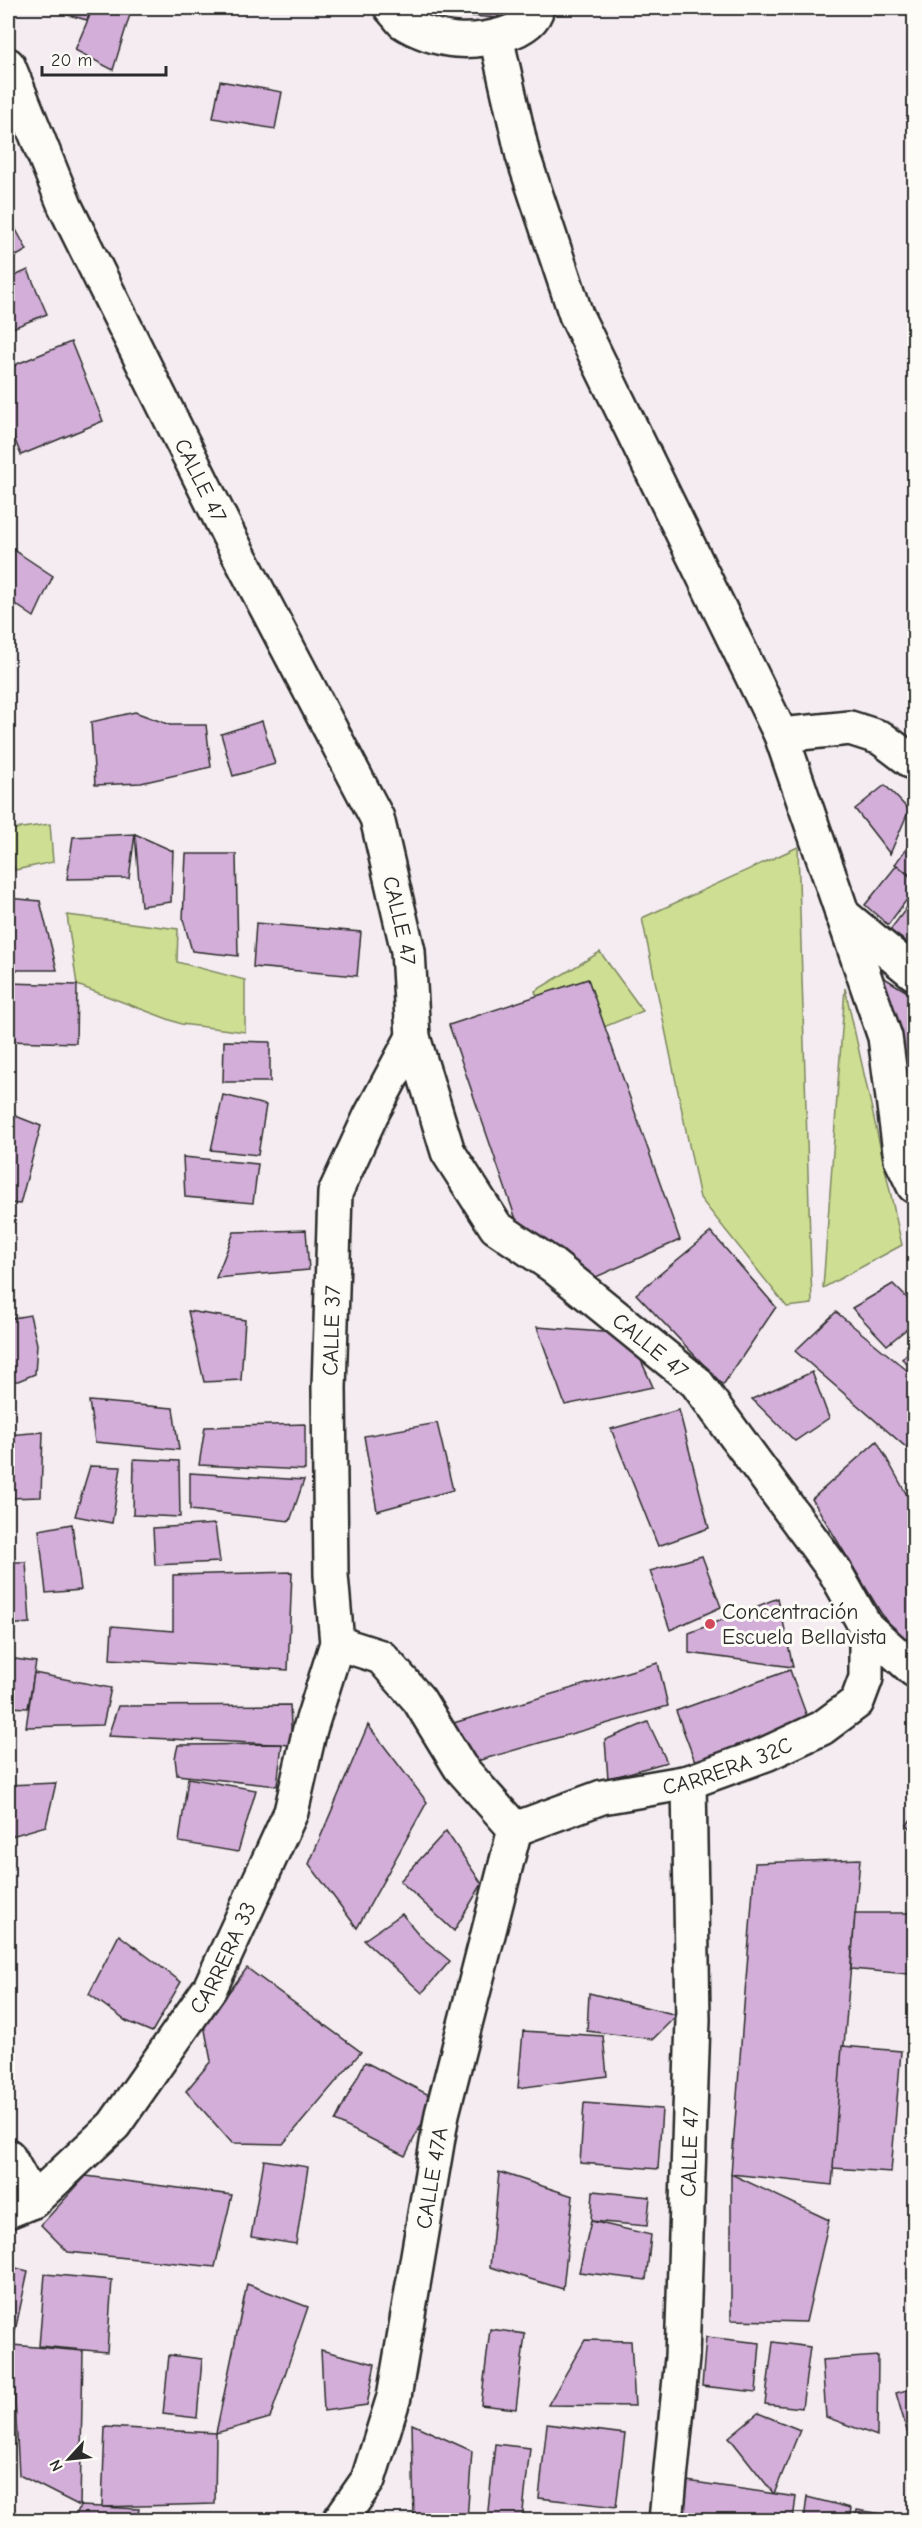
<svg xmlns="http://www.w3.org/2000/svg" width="922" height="2528" viewBox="0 0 922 2528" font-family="'Comic Neue',sans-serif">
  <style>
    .green { fill: #cedf93; stroke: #7c855f; stroke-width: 1.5 }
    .building { fill: #d2aed8; stroke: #2b2b2b; stroke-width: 1.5 }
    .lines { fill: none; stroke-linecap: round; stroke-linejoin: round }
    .street-casing { stroke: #2b2b2b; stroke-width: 38 }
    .street { stroke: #fdfcf7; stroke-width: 33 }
    .poi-dot { fill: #d1495b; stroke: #fdfcf7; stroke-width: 2 }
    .labels { text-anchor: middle; stroke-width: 6; stroke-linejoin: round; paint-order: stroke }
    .street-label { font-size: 22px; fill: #2b2b2b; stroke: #fdfcf7 }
    .poi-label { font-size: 22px; fill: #2b2b2b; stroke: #fdfcf7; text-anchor: start }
  </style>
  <rect width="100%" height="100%" fill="#f4ecf1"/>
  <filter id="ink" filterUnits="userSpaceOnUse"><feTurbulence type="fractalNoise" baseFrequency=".0167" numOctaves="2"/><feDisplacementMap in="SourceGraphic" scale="12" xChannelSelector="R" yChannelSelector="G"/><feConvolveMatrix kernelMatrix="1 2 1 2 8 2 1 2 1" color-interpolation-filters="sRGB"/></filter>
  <g filter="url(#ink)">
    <g class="green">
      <polygon points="50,824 53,862 15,870 8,846 8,830"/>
      <polygon points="798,847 812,1304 787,1307 700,1198 642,918"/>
      <polygon points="67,915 178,929 177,962 245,980 245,1032 181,1024 77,985"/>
      <polygon points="600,952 643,1011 555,1047 535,991"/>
      <polygon points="845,988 902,1245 823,1288"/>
    </g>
    <g class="building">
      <polygon points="43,8 91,8 87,20"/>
      <polygon points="93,8 132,8 113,70 75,50"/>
      <polygon points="415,8 499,8 498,18 415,12"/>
      <polygon points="220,81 282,92 275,129 213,118"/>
      <polygon points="8,215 27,250 8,261"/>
      <polygon points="28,270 47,314 8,330 8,279"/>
      <polygon points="71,342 103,421 21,455 8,423 8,372 17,364"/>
      <polygon points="8,546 53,576 34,617 8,599"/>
      <polygon points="135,712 170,725 206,725 211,767 141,783 95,785 91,722"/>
      <polygon points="262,721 275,764 233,776 221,734"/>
      <polygon points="885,785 909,810 890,854 855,809"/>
      <polygon points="135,834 129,878 67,879 73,837"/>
      <polygon points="135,834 173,851 171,902 141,906"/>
      <polygon points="914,838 914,878 895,864"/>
      <polygon points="186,854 236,854 238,956 192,951 183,919"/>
      <polygon points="897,865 914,880 914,890 888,925 865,905"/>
      <polygon points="8,898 40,901 57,970 8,970"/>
      <polygon points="914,898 914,934 908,943 890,930"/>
      <polygon points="256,923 361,932 357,976 253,967"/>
      <polygon points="873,971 914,996 914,1056 900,1068"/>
      <polygon points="588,979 680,1240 596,1277 520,1231 449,1025"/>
      <polygon points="8,983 77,985 76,1043 8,1041"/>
      <polygon points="224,1041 270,1042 270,1082 223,1082"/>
      <polygon points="914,1081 914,1111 899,1099"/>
      <polygon points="223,1095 266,1105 258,1155 211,1150"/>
      <polygon points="8,1113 41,1126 20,1204 8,1203"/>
      <polygon points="183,1157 258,1164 253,1203 185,1197"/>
      <polygon points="306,1230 309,1270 216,1278 234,1232"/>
      <polygon points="711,1232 776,1307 723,1385 636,1294"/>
      <polygon points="893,1284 914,1305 914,1323 887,1345 852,1308"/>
      <polygon points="188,1311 245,1320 241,1380 204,1382"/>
      <polygon points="836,1312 914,1376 914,1454 795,1351"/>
      <polygon points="30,1315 37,1344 35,1374 18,1381 8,1381 8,1319"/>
      <polygon points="537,1327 629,1334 653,1387 565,1405"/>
      <polygon points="914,1346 914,1369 902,1359"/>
      <polygon points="812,1372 829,1418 795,1441 752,1399"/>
      <polygon points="89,1401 173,1408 179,1450 95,1442"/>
      <polygon points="679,1410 709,1528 658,1546 611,1429"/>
      <polygon points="437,1423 453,1490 377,1511 364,1436"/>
      <polygon points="305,1424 305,1470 199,1465 205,1427"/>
      <polygon points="43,1432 41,1497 8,1498 8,1435"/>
      <polygon points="877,1441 914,1508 914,1655 881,1613 812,1499"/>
      <polygon points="134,1459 179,1461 180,1517 133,1515"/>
      <polygon points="90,1466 121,1467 112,1523 75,1516"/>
      <polygon points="190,1473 304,1480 290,1521 190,1510"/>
      <polygon points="72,1524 81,1590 46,1593 39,1530"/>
      <polygon points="215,1524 220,1562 155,1565 153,1528"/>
      <polygon points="702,1556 721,1607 670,1630 650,1571"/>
      <polygon points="8,1562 26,1562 30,1623 8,1625"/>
      <polygon points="292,1572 288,1670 110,1659 112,1626 173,1631 173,1575"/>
      <polygon points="778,1598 793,1667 689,1653 689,1633"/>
      <polygon points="8,1658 36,1662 28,1708 8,1707"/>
      <polygon points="658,1663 668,1706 470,1763 450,1724"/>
      <polygon points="790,1670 809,1722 696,1764 676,1711"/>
      <polygon points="34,1673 111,1688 103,1725 26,1727"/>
      <polygon points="290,1705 292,1745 108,1736 118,1706"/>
      <polygon points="648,1722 667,1762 608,1779 605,1740"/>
      <polygon points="368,1725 427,1802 357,1928 309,1864"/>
      <polygon points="282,1744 277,1786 177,1775 175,1758 178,1745"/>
      <polygon points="188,1778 256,1790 238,1852 179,1842"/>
      <polygon points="56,1783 46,1826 8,1837 8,1785"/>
      <polygon points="914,1815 914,1832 907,1825"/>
      <polygon points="446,1831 482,1884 454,1931 400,1881"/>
      <polygon points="860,1859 832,2185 731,2174 755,1863"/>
      <polygon points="855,1913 914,1913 909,1974 851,1969"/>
      <polygon points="402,1914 421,1937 450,1961 422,1993 364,1940"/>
      <polygon points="119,1935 181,1982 152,2032 126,2021 89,1994"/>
      <polygon points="247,1968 361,2052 283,2144 232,2143 186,2091 211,2061 204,2025"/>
      <polygon points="589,1993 677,2015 653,2039 587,2031"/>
      <polygon points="523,2031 603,2036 607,2076 518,2088"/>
      <polygon points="842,2046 901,2051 891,2172 833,2168"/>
      <polygon points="365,2062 435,2098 405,2156 335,2121"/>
      <polygon points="584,2103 662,2109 658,2169 580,2163"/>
      <polygon points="264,2160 308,2167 296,2244 251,2237"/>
      <polygon points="499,2172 573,2196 563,2289 490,2267"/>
      <polygon points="731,2174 829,2220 806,2322 731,2320"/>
      <polygon points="86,2176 232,2195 215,2267 68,2252 41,2225"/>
      <polygon points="593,2191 650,2197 647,2226 591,2221"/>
      <polygon points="591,2221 651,2235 646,2280 579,2272"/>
      <polygon points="8,2266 28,2271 12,2345 8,2345"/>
      <polygon points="45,2274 112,2280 107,2352 39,2346"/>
      <polygon points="247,2284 308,2307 270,2418 216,2433"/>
      <polygon points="490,2329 525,2334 516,2409 481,2405"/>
      <polygon points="706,2337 760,2343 756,2392 702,2386"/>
      <polygon points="585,2340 631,2341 635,2406 548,2405"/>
      <polygon points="773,2342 810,2347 802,2408 765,2404"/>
      <polygon points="12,2345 83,2351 80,2506 19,2475"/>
      <polygon points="321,2350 375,2364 367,2405 324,2411"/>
      <polygon points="169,2355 202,2359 197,2418 163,2414"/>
      <polygon points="878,2356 877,2436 826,2417 822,2360"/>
      <polygon points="914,2388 914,2455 896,2393"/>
      <polygon points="758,2413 800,2430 774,2494 729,2437"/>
      <polygon points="412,2424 472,2451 467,2520 414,2520"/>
      <polygon points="547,2424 625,2434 616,2507 539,2498"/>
      <polygon points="105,2427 216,2433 215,2504 102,2507"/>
      <polygon points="495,2444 530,2448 522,2520 487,2520"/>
      <polygon points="687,2481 796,2497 793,2520 682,2520"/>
      <polygon points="807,2497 851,2508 849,2520 804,2520"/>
      <polygon points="80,2506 102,2507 139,2509 137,2520 74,2520"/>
      <polygon points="857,2510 914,2519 914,2520 855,2520"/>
    </g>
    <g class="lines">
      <defs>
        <g id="street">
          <path d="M391,8C395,12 399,18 403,22C416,31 440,39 456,40C481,42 531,34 537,8"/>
          <polyline points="496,37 523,156 576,315 781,735 885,1037 901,1159 914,1186"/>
          <path id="s1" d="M8,65L65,206L229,536L377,818L408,951L413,1037L448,1152L496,1227L552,1265L696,1382L834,1570L866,1627L914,1670"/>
          <polyline points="781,735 850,728 881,738 914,763"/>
          <polyline points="842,914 914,973"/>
          <polyline points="337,1643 381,1657 419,1700 460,1767 515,1829"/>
          <path id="s2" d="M515,1829L602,1797L689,1782L766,1754L822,1728L857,1702L866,1678V1627"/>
          <polyline points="8,2156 33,2201"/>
          <path id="s3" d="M8,2211L33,2201L114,2125L210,1988L291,1812L310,1729L337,1643L331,1575L329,1388L335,1193L371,1115L413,1037"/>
          <path id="s4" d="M340,2520L368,2480L394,2397L442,2114L515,1829"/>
          <path id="s5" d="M666,2520L682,2358L693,2020L689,1782"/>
        </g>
      </defs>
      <use href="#street" class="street-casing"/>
      <use href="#street" class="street"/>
    </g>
  </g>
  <circle class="poi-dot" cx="710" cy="1624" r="6"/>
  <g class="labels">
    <g class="street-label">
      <text dy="8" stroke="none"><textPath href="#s1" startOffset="458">CALLE 47</textPath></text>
      <text dy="8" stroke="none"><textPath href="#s1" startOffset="944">CALLE 47</textPath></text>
      <text dy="8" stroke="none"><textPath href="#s3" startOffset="987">CALLE 37</textPath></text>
      <text dy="8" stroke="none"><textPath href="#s1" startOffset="1466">CALLE 47</textPath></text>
      <text dy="8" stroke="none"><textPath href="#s2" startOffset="222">CARRERA 32C</textPath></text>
      <text dy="8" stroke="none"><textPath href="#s3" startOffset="338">CARRERA 33</textPath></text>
      <text dy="8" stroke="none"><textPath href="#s5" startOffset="369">CALLE 47</textPath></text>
      <text dy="8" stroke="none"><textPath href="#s4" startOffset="358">CALLE 47A</textPath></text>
    </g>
    <g class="poi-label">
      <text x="722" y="1619">Concentración<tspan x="722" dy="25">Escuela Bellavista</tspan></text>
    </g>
  </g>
  <rect width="922" height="2528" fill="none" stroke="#fdfcf7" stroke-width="30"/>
  <rect x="15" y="15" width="892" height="2498" fill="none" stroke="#2b2b2b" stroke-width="2" filter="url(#ink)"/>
  <g transform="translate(69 2459) rotate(243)" stroke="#fdfcf7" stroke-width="4.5" paint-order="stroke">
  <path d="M0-4.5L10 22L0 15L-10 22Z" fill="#2b2b2b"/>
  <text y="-9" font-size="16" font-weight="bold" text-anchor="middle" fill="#2b2b2b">N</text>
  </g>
  <path d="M42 66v9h124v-9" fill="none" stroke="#2b2b2b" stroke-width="3"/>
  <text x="51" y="66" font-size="18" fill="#2b2b2b" stroke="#fdfcf7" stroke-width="4.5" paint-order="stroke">20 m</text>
</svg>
